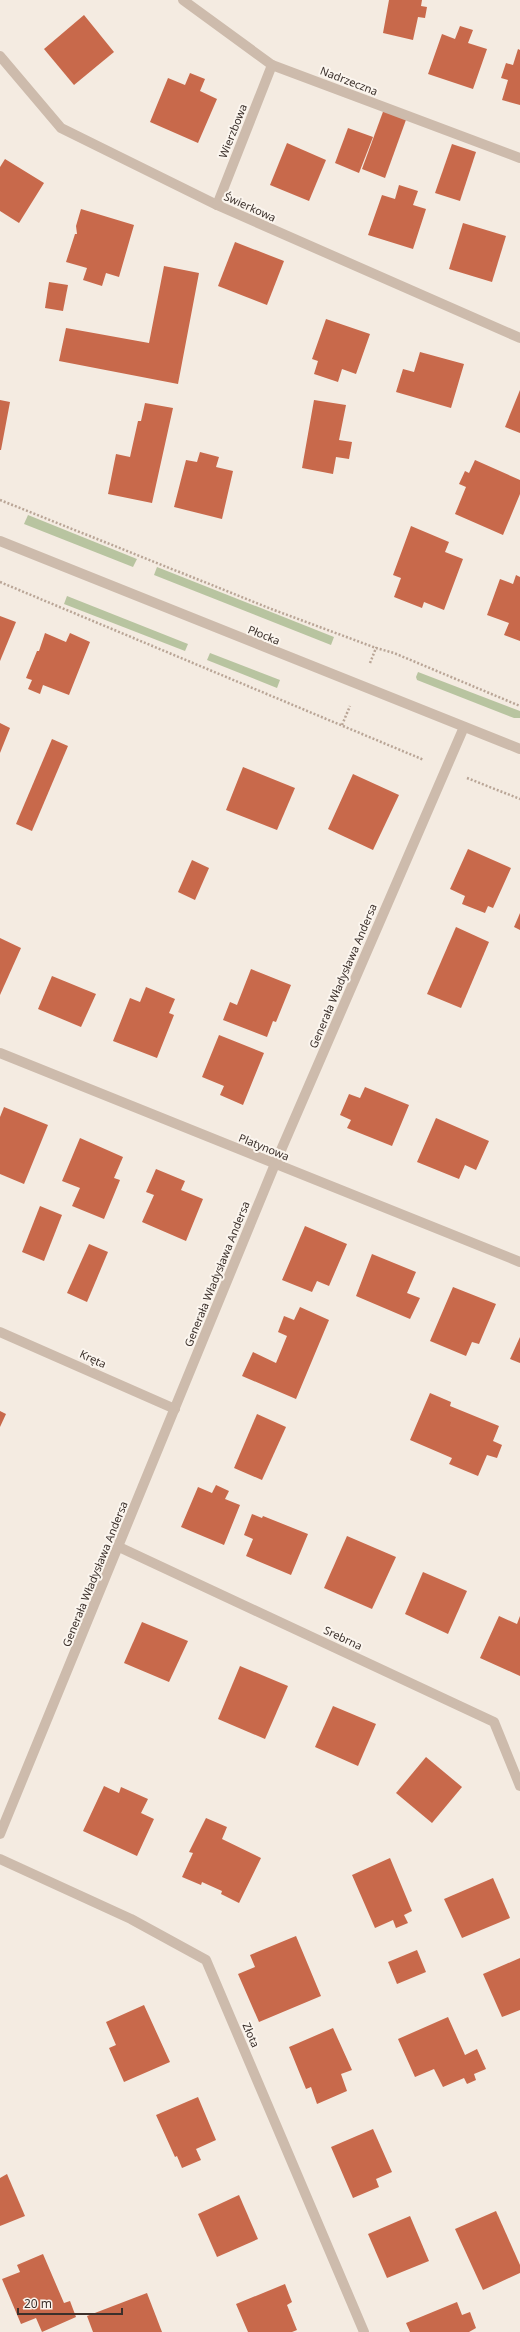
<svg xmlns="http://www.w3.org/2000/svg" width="520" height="2332" viewBox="0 0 520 2332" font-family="'Noto Sans',sans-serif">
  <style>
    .green { fill: #b8c4a0 }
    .building { fill: #c8694b }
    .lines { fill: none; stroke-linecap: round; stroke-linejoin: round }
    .path { stroke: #b9a596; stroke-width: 2.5; stroke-dasharray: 2 2; stroke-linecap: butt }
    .minor { stroke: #cdbbac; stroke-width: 10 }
    .tertiary { stroke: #cdbbac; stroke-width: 10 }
    .labels { text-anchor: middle; stroke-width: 4; stroke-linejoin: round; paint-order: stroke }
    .street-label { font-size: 11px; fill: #3b302b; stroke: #fbf5ee }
  </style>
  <rect width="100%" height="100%" fill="#f4ebe1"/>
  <g class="green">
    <polygon points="28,515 137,559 133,567 24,524"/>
    <polygon points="157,567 334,637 331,645 154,575"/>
    <polygon points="67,596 188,644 185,651 64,604"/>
    <polygon points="210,653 280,680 277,688 207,660"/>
    <polygon points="418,672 520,711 520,718 514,718 417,680 416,677"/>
  </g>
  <g class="building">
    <polygon points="389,0 422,0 421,6 427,7 425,18 418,17 413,40 383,33"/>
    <polygon points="84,15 114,52 74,85 44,49"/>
    <polygon points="460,26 473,30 468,43 487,49 473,89 428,74 442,34 455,39"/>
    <polygon points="518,49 520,50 520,105 502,100 508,80 501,78 506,63 513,65"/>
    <polygon points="190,73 205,79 200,91 217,99 198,143 150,122 168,78 185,85"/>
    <polygon points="384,109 407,117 385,178 362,169"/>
    <polygon points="348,128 373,137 359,173 335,163"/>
    <polygon points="287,143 326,160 309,201 270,185"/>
    <polygon points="452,144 476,152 460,201 435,193"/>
    <polygon points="5,159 44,183 19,223 0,211 0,167"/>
    <polygon points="399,185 418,191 413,205 426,209 413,249 368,235 382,195 395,199"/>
    <polygon points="81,209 134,225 119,277 106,273 102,286 83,280 87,268 66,262 75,234 77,234 76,226"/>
    <polygon points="463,223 506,236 492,282 449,269"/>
    <polygon points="235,242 284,261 267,305 218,286"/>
    <polygon points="164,266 199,273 178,384 59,361 66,328 149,343"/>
    <polygon points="49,282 68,285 63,311 45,308"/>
    <polygon points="326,319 370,334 356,374 342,369 338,382 314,374 318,361 312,359"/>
    <polygon points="420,352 464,364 451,408 396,392 403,369 414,372"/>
    <polygon points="520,390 520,433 505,427"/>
    <polygon points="0,400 10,402 1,450 0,450"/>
    <polygon points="314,400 346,405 339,440 352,442 349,459 336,457 333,474 302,468"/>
    <polygon points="145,403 173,408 152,503 108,494 116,454 130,457 138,421 141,421"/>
    <polygon points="200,452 219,457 216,467 233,471 222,519 174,507 186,460 197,462"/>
    <polygon points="475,460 520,480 520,494 503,535 455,514 466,487 459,484 465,471 469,473"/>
    <polygon points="411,526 449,542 445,552 463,559 444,610 424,602 422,608 394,597 401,578 393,575"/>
    <polygon points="516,575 520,577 520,641 504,635 509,623 487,615 500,579 513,584"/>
    <polygon points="0,616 16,622 0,661"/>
    <polygon points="45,633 66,642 70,633 90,642 69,695 43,685 40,694 28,689 32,680 26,678 37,651 39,651"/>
    <polygon points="0,723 10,728 0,753"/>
    <polygon points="52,739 68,746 32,831 16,824"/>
    <polygon points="243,767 295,788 277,830 226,810"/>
    <polygon points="353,774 399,795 373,850 328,829"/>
    <polygon points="468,849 511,868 493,908 488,906 485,913 462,904 465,896 450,889"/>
    <polygon points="192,860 209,868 195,900 178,892"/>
    <polygon points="520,913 520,930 514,927"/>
    <polygon points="456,927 489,942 461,1008 427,994"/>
    <polygon points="0,938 21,948 0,995"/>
    <polygon points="251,969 291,985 276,1022 273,1021 267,1037 223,1020 230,1002 237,1005"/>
    <polygon points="52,976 96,994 81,1027 38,1009"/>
    <polygon points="146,987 175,999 169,1013 174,1015 157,1058 113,1041 130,998 140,1002"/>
    <polygon points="219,1035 264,1053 243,1105 220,1095 224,1086 202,1077"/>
    <polygon points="365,1087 409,1105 392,1146 347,1128 351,1120 340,1115 349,1094 360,1098"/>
    <polygon points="4,1107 48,1125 24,1184 0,1174 0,1117"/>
    <polygon points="436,1118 489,1141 476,1170 465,1165 459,1179 417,1162"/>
    <polygon points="80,1138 123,1157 114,1178 120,1180 104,1219 72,1206 80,1188 62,1181"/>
    <polygon points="156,1169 185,1181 181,1190 203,1199 186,1241 142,1222 154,1195 146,1192"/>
    <polygon points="40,1206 62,1215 44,1261 22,1252"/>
    <polygon points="305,1226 347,1244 329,1286 317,1281 312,1292 282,1280"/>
    <polygon points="89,1244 108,1252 87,1302 67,1293"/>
    <polygon points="372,1254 416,1272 407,1293 420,1298 410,1319 356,1296"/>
    <polygon points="453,1287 496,1304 479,1344 472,1342 466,1356 430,1341"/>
    <polygon points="300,1307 329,1320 296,1399 242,1376 253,1352 276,1363 287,1336 278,1332 284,1316 294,1320"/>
    <polygon points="520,1337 520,1363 510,1359"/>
    <polygon points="430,1393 451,1402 450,1406 499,1426 493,1441 502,1445 497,1458 487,1455 478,1476 449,1464 452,1458 410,1440"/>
    <polygon points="0,1411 6,1414 0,1427"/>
    <polygon points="257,1414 286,1427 262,1480 234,1468"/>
    <polygon points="216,1485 229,1491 225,1499 240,1505 224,1545 181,1527 198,1487 212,1493"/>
    <polygon points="252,1514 262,1518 263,1516 308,1534 291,1575 246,1556 253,1539 244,1535"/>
    <polygon points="347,1536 396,1557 372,1609 324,1588"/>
    <polygon points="423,1572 467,1591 448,1634 405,1614"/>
    <polygon points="499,1616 517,1624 520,1616 520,1676 480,1658"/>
    <polygon points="142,1622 188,1641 169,1682 124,1663"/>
    <polygon points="240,1666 288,1686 265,1739 218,1719"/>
    <polygon points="333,1706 376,1724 358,1766 315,1747"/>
    <polygon points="426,1757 462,1787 432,1823 396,1793"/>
    <polygon points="104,1786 119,1793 121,1787 148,1799 141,1813 154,1819 137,1856 83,1831"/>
    <polygon points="206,1818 227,1827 222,1839 261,1858 239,1903 221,1894 222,1891 202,1882 201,1885 182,1877 193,1853 189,1852"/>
    <polygon points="390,1858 412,1911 404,1915 408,1923 396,1928 393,1920 375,1928 352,1875"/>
    <polygon points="493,1878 510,1918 462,1938 444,1899"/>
    <polygon points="296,1936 321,1996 259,2022 238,1974 255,1967 250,1955"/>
    <polygon points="417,1950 426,1972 397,1984 388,1962"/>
    <polygon points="520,1958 520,2010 502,2017 483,1974"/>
    <polygon points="144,2005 170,2062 124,2082 109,2048 116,2045 106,2022"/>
    <polygon points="448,2017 465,2055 477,2049 486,2069 474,2074 476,2080 467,2084 464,2078 443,2087 434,2069 415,2077 398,2039"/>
    <polygon points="333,2028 352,2070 341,2074 347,2091 317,2104 311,2087 306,2089 289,2047"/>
    <polygon points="198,2097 216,2140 196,2149 201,2160 182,2168 177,2156 175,2157 156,2115"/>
    <polygon points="373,2129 392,2172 376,2179 379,2187 353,2198 331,2147"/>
    <polygon points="7,2174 25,2216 0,2226 0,2178"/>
    <polygon points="239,2195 258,2239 217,2257 198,2214"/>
    <polygon points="496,2211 520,2265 520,2273 483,2290 455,2229"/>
    <polygon points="410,2216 429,2261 387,2278 368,2234"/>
    <polygon points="43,2254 64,2303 70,2301 76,2317 42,2332 36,2318 21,2324 2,2279 20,2272 17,2265"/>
    <polygon points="285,2284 292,2302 287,2305 297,2330 292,2332 248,2332 236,2304"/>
    <polygon points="147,2293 162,2332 93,2332 87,2316"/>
    <polygon points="457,2302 462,2315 470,2312 476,2328 469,2332 410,2332 406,2323"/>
  </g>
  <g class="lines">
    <g class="path">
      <polyline points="0,500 274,610 376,648"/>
      <polyline points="0,582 424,760"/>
      <polyline points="370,663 376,648 394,653 520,706"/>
      <polyline points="342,725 350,706"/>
      <polyline points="467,778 520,799"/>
    </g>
    <g class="minor">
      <polyline points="183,0 272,65 520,158"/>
      <polyline points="0,56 61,128 217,205 520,338"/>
      <polyline points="217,205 272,65"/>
      <polyline points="0,1053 520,1262"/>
      <polyline points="0,1332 175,1409"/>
      <polyline points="119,1547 494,1722 520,1786"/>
      <polyline points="0,1834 275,1164 464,727"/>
      <polyline points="0,1859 131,1919 206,1960 364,2332"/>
    </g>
    <polyline class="tertiary" points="0,541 520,749"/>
  </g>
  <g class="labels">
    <g class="street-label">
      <text transform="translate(349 81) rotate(21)" y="4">Nadrzeczna</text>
      <text transform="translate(233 131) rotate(-68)" y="4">Wierzbowa</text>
      <text transform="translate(250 207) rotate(24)" y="4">Świerkowa</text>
      <text transform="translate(264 635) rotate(22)" y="4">Płocka</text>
      <text transform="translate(343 976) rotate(-67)" y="4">Generała Władysława Andersa</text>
      <text transform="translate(264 1147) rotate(22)" y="4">Platynowa</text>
      <text transform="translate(217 1274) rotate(-68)" y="4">Generała Władysława Andersa</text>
      <text transform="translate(93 1359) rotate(25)" y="4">Kręta</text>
      <text transform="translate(95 1574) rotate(-68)" y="4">Generała Władysława Andersa</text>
      <text transform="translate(343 1638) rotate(25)" y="4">Srebrna</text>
      <text transform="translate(251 2035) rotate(67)" y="4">Złota</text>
    </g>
  </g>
  <path d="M18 2308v6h104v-6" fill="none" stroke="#3b302b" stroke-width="2"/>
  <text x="24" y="2308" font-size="12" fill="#3b302b" stroke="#fbf5ee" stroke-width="3" paint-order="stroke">20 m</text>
</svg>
